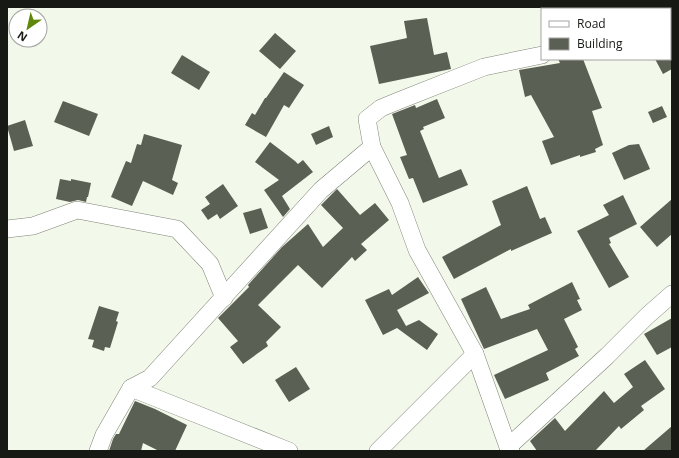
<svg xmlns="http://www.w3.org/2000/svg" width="679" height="458" viewBox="0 0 679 458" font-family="'Open Sans',sans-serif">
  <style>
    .building { fill: #5a6054 }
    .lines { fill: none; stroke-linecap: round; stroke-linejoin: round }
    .minor-casing { stroke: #7f8578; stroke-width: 18 }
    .minor { stroke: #fff; stroke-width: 17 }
  </style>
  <rect width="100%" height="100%" fill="#f2f8ea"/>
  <g class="building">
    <polygon points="427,18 434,55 447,52 451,69 379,84 370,46 407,38 404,21"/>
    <polygon points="275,33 296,51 280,69 259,51"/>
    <polygon points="182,55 210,72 199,90 171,73"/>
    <polygon points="558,59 583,59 602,108 592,111 603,145 595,149 596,152 580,157 580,155 551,165 542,141 554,137 531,95 525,97 519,70 560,63"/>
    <polygon points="655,59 672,59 672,69 663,74"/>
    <polygon points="284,72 304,85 289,108 284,105 266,137 245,125 252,113 255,115 265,98 266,98"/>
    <polygon points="437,99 445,118 423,127 424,129 420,131 439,178 461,169 468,185 423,203 413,178 409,179 400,157 407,155 392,114 415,105 416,108"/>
    <polygon points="63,101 98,114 89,136 54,122"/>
    <polygon points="662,106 667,117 653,123 648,112"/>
    <polygon points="25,120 33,146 14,151 7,126"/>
    <polygon points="329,126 333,137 316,145 311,134"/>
    <polygon points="144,134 182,145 172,180 178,183 173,195 143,181 132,206 111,197 126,161 131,163 137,144 141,145"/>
    <polygon points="270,142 295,161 298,164 303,160 313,172 282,196 290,209 283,217 264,190 279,180 255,162"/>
    <polygon points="639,144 650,169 624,180 612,153 629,145"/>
    <polygon points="60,179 71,181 71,179 91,183 88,197 87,197 86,202 78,200 70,202 56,199"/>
    <polygon points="223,184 238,206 220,219 217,214 208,220 201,210 210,204 205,197"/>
    <polygon points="527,186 540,219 545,217 552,233 511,251 511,249 454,279 442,257 501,225 492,201"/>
    <polygon points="337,189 360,215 375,203 389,220 361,244 367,250 355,261 352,257 322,288 298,265 258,305 281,327 266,342 268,346 243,364 230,347 238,341 218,318 249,287 248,285 282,247 308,224 323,247 343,228 321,205"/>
    <polygon points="623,195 637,224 609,238 611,243 609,244 629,277 609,288 577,231 609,215 603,205"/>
    <polygon points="672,199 672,234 657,247 640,227"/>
    <polygon points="261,208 268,228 250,234 243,213"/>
    <polygon points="418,277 429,293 397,310 406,326 419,320 438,334 427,350 397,328 383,335 365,300 389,289 392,295"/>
    <polygon points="572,282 580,299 577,300 582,310 564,319 578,347 575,349 579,356 546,373 549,380 505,399 494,375 548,350 537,329 484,349 461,299 486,287 501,319 530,309 528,305"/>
    <polygon points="99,306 119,312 116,321 118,322 110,348 105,347 104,351 92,347 94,340 88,339"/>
    <polygon points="672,318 672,347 657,355 644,334"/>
    <polygon points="645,360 665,389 641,406 644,410 621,429 619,426 595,451 537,451 530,441 555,418 565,431 604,391 614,403 633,387 624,374"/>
    <polygon points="296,367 310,389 289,402 275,380"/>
    <polygon points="135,401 155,409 187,425 175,451 159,451 143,443 141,451 109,451 113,439 116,434 119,434"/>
    <polygon points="672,426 672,451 643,451"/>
  </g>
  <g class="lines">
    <defs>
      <g id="minor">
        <polyline points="669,9 670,7"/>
        <polyline points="7,229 33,226 77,210 177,229 210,264 224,298"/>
        <polyline points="131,388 289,451"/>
        <polyline points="508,447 607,356 647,316 672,294"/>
        <polyline points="98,451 104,435 131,388 150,378 321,190 372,147"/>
        <polyline points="378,451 475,354"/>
        <polyline points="511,451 508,447 475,354 417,250 400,203 372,147 367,119 381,108 398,101 484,67 542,55"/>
      </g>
    </defs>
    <use href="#minor" class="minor-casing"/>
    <use href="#minor" class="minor"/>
  </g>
  <rect width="679" height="458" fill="none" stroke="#171915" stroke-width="16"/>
  <rect x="541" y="8" width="130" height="52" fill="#ffffff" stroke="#a2a3a1"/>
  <rect x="549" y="21" width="20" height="6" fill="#ffffff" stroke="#a2a3a1"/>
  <text x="577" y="28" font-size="12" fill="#171915">Road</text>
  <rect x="549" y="38" width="20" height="12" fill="#5a6054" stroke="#a2a3a1"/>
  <text x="577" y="48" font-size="12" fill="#171915">Building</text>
  <g transform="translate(28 28) rotate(214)"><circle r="19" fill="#ffffff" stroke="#a2a3a1"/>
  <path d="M0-3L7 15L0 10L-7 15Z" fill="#60860a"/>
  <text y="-6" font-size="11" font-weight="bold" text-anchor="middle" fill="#171915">N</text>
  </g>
</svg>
